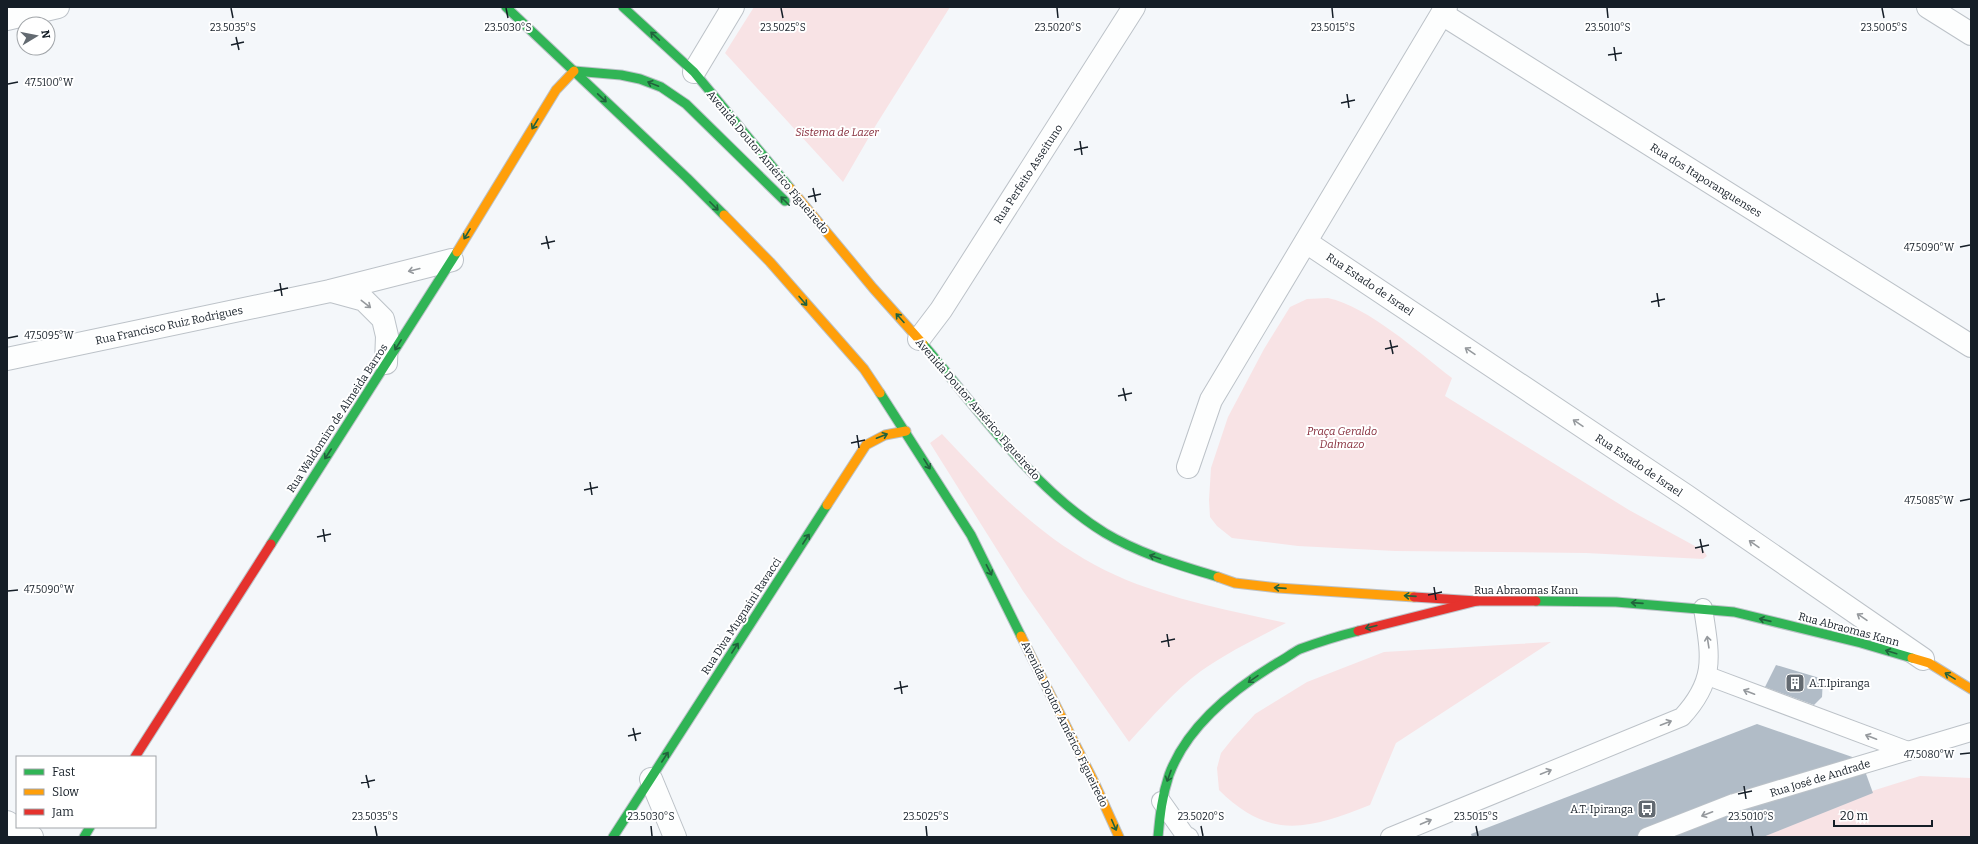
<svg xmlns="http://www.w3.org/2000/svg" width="1978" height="844" viewBox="0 0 1978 844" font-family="Bitter,serif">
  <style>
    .green { fill: #f8e3e5 }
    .building { fill: #b1bcc7 }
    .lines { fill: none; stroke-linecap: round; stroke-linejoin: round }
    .lane-casing { stroke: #bcc2c8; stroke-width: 20 }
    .street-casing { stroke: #bcc2c8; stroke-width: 24 }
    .fast-casing { stroke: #bcc2c8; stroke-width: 11 }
    .slow-casing { stroke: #bcc2c8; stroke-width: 11 }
    .jam-casing { stroke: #bcc2c8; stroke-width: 11 }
    .lane { stroke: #fdfefe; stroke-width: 18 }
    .street { stroke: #fdfefe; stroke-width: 22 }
    .fast { stroke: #30b455; stroke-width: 9 }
    .slow { stroke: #ff9f0a; stroke-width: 9 }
    .jam { stroke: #e5322d; stroke-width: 9 }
    .oneway { stroke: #21623c }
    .oneway2 { stroke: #95999d }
    .ticks { fill: none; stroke: #151e27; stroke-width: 1.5 }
    .labels { text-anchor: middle; stroke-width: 4; stroke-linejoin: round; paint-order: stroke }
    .park-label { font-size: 11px; font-style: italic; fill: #852b39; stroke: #fff }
    .street-label { font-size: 11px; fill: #151e27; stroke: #fff }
    .poi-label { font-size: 11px; fill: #151e27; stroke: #fff; text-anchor: start }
    .ticks-label { font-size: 10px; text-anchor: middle; fill: #151e27; stroke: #fff; stroke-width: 4; stroke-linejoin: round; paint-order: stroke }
  </style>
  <rect width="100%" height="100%" fill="#f4f7fa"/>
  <g class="green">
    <polygon points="754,7 950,7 876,125 843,182 725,53"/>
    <path d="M1328,298C1369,307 1418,352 1452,378L1445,396L1629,510L1704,551L1707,556L1703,559L1586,553L1395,551L1298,546L1232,538L1217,526L1210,517L1209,500L1211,468L1228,417L1264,349L1290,307L1307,299Z"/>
    <path d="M942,434C988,483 1035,533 1095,565C1152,596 1223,609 1286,623C1257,638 1228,652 1201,671C1174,691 1152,717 1129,742L1023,591L930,443Z"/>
    <path d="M1551,642L1396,743L1370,805C1309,829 1270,841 1219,790L1217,768L1221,753L1233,738L1255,714L1307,682L1384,652Z"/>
    <polygon points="1920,776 1971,778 1971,837 1759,837 1872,791"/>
  </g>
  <g class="building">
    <polygon points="1776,665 1823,679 1822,697 1814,705 1765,687"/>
    <polygon points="1757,724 1861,760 1873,793 1763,837 1472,837 1471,834"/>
  </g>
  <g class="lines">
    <defs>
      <g id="lane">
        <polyline points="1708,676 1908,751"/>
        <polyline points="1161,801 1185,835 1189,837"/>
        <path d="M1390,837L1682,717C1717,679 1710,655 1703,608"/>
        <polyline points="1647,837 1734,803 1971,732"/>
      </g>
      <g id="street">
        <polyline points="1928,7 1971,34"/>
        <polyline points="1442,14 1971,346"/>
        <polyline points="7,19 58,7"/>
        <polyline points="694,72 733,7"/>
        <polyline points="1306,242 1685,495 1923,659"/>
        <polyline points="331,291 364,300 383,319 387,336 386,363"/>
        <polyline points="919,339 941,310 1134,7"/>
        <polyline points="7,359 330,291 452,260"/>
        <polyline points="1188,467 1211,400 1446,7"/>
        <polyline points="651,779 675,837"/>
        <polyline points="7,822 32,837"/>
      </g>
      <g id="fast">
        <polyline points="506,7 687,178 724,215"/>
        <polyline points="623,7 694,72 790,188"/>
        <polyline points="574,71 621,75 640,79 661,87 686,104 785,201"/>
        <path d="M923,344C977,408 1033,489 1105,533C1140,554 1179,565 1218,577"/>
        <polyline points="880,393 971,535 1021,636"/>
        <polyline points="271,544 457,252"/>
        <polyline points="1536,601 1616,602 1734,612 1861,643 1912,658"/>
        <polyline points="84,837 90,827"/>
        <polyline points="613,837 827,505"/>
        <path d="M1158,837C1160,815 1162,796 1169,775C1187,726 1234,689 1277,663C1285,659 1292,653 1300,649C1319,642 1338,636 1358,631"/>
      </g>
      <g id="slow">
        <polyline points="790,188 873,288 923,344"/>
        <polyline points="724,215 770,262 864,369 880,393"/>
        <polyline points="457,252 556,90 574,71"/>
        <polyline points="827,505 866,445 885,435 906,431"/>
        <polyline points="1218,577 1235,583 1278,588 1414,597"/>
        <polyline points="1021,636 1095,784 1119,837"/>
        <polyline points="1912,658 1929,663 1971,689"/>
      </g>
      <g id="jam">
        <polyline points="1414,597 1477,601"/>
        <polyline points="1358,631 1477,601 1536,601"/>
        <polyline points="135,757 271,544"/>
      </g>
    </defs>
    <use href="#lane" class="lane-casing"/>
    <use href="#street" class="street-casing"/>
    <use href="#fast" class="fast-casing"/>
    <use href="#slow" class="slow-casing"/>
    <use href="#jam" class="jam-casing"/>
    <use href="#lane" class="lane"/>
    <use href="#street" class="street"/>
    <use href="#fast" class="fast"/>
    <use href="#slow" class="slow"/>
    <use href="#jam" class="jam"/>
  </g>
  <defs><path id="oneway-shaft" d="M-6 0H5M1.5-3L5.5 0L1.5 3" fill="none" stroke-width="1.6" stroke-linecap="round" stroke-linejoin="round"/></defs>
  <g class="oneway">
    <use href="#oneway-shaft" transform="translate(655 36) rotate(-137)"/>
    <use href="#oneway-shaft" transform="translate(653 84) rotate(-158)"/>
    <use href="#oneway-shaft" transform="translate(602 98) rotate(43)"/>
    <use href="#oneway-shaft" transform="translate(535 124) rotate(121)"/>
    <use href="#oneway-shaft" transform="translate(785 201) rotate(-135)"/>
    <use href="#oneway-shaft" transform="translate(714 206) rotate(45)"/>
    <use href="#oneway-shaft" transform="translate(467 234) rotate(121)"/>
    <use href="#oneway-shaft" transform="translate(803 301) rotate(49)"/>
    <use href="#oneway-shaft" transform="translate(900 318) rotate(-132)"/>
    <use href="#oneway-shaft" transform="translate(398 345) rotate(122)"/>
    <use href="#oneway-shaft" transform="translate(882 436) rotate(-21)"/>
    <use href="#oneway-shaft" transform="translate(328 454) rotate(123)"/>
    <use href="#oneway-shaft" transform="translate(927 464) rotate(58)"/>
    <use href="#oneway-shaft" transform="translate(806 539) rotate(-57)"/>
    <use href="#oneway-shaft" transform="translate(1155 557) rotate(-161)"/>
    <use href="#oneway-shaft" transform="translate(989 570) rotate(63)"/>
    <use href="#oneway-shaft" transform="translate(1280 588) rotate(-176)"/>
    <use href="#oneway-shaft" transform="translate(1410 596) rotate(-176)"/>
    <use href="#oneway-shaft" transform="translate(1637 603) rotate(-176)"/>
    <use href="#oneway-shaft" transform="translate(1765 620) rotate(-167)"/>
    <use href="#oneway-shaft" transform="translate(1371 627) rotate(166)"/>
    <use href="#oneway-shaft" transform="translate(735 648) rotate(-57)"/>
    <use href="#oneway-shaft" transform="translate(1891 652) rotate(-163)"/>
    <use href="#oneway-shaft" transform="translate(1950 676) rotate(-149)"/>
    <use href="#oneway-shaft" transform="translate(1253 679) rotate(145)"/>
    <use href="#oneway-shaft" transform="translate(665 757) rotate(-57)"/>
    <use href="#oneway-shaft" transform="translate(1169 776) rotate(110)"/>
    <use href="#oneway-shaft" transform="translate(1114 825) rotate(66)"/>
  </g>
  <g class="oneway2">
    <use href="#oneway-shaft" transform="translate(414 270) rotate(166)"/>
    <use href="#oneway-shaft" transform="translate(366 304) rotate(38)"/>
    <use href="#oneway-shaft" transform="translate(1470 351) rotate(-146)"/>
    <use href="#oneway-shaft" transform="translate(1578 423) rotate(-146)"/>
    <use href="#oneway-shaft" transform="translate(1754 544) rotate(-145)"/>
    <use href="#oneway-shaft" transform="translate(1862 617) rotate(-146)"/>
    <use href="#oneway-shaft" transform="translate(1708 642) rotate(-99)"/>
    <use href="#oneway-shaft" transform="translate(1749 692) rotate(-159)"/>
    <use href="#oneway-shaft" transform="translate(1666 723) rotate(-21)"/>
    <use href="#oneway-shaft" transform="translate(1871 737) rotate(-159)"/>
    <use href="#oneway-shaft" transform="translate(1546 772) rotate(-22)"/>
    <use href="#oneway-shaft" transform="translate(1707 814) rotate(159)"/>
    <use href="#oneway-shaft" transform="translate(1426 822) rotate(-23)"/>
  </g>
  <path class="ticks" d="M231,8L233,18M506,8L508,18M781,8L783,18M1057,8L1058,18M1332,8L1333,18M1607,8L1608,18M1882,8L1884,18M236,37L239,50M231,45L244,42M1614,47L1616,61M1608,55L1622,53M8,84L18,82M1347,94L1349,108M1341,103L1355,100M1080,141L1082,155M1074,150L1088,147M813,188L816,202M808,197L821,194M546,236L549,249M541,244L555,241M1960,247L1970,245M280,283L282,296M274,291L288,288M1657,293L1659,307M1651,302L1665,299M8,338L18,336M1390,340L1393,354M1385,349L1398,346M1123,388L1126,401M1118,396L1132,393M857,435L859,448M851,443L865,440M590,482L592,495M584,490L598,487M1960,501L1970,499M323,529L325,542M317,537L331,534M1700,539L1703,553M1695,548L1709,545M1434,587L1436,600M8,591L18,590M1428,595L1442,592M1167,634L1169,647M1161,642L1175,639M900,681L902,694M894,689L908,686M633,728L636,741M628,736L641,733M1960,754L1970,753M366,775L369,788M361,783L375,780M1744,786L1746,799M1738,794L1752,791M375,826L377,836M651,826L652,836M926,826L927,836M1201,826L1203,836M1476,826L1478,836M1751,826L1753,836"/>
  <defs>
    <symbol id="building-square" viewBox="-11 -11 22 22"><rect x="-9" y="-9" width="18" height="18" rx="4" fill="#636a71" stroke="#fff"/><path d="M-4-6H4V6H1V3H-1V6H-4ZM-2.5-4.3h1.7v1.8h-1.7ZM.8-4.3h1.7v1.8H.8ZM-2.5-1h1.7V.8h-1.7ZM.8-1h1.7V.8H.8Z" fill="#fff"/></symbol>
    <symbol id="bus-square" viewBox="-11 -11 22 22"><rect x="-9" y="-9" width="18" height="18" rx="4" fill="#636a71" stroke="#fff"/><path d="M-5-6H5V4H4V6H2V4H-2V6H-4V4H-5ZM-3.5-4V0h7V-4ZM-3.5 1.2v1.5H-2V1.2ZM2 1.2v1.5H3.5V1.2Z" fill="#fff"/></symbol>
  </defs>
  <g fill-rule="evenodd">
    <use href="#building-square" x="1784" y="672" width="22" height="22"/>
    <use href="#bus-square" x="1636" y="798" width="22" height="22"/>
  </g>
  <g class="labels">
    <g class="park-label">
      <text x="837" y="136">Sistema de Lazer</text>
      <text x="1342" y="435">Praça Geraldo<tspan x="1342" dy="13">Dalmazo</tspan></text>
    </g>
    <g class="street-label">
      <text transform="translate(768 162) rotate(50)" y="4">Avenida Doutor Américo Figueiredo</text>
      <text transform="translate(1028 174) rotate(-57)" y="4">Rua Perfeito Asseituno</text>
      <text transform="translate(1706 180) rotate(32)" y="4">Rua dos Itaporanguenses</text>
      <text transform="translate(1370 284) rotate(34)" y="4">Rua Estado de Israel</text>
      <text transform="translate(169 325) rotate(-12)" y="4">Rua Francisco Ruiz Rodrigues</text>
      <text transform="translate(978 409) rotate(49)" y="4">Avenida Doutor Américo Figueiredo</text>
      <text transform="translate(337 418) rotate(-57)" y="4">Rua Waldomiro de Almeida Barros</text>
      <text transform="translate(1639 465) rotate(34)" y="4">Rua Estado de Israel</text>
      <text x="1526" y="594">Rua Abraomas Kann</text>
      <text transform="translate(741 616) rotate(-57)" y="4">Rua Diva Mugnaini Ravacci</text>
      <text transform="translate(1849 629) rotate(15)" y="4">Rua Abraomas Kann</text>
      <text transform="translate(1065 724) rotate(64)" y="4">Avenida Doutor Américo Figueiredo</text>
      <text transform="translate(1820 778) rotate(-17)" y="4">Rua José de Andrade</text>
    </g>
    <g class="poi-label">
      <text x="1809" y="687">A.T.Ipiranga</text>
      <text x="1633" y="813" text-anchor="end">A.T. Ipiranga</text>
    </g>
  </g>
  <g class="ticks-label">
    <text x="233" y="31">23.5035°S</text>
    <text x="508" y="31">23.5030°S</text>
    <text x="783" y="31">23.5025°S</text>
    <text x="1058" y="31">23.5020°S</text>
    <text x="1333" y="31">23.5015°S</text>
    <text x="1608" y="31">23.5010°S</text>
    <text x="1884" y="31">23.5005°S</text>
    <text x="49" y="86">47.5100°W</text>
    <text x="1929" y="251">47.5090°W</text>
    <text x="49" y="339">47.5095°W</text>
    <text x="1929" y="504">47.5085°W</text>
    <text x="49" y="593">47.5090°W</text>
    <text x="1929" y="758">47.5080°W</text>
    <text x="375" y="820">23.5035°S</text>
    <text x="651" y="820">23.5030°S</text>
    <text x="926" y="820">23.5025°S</text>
    <text x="1201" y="820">23.5020°S</text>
    <text x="1476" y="820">23.5015°S</text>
    <text x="1751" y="820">23.5010°S</text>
  </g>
  <rect width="1978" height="844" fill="none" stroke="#151e27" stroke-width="16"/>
  <rect x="16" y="756" width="140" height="72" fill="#ffffff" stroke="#a1a5a9"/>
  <rect x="24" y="769" width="20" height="6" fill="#30b455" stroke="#a1a5a9"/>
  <text x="52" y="776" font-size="12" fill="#151e27">Fast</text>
  <rect x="24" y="789" width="20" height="6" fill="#ff9f0a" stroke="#a1a5a9"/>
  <text x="52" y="796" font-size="12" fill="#151e27">Slow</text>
  <rect x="24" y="809" width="20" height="6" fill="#e5322d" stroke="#a1a5a9"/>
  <text x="52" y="816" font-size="12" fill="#151e27">Jam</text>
  <g transform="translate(36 36) rotate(80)"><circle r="19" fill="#ffffff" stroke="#a1a5a9"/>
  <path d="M0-3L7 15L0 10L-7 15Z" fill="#636a71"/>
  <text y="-6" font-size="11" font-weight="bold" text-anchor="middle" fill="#151e27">N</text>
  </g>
  <path d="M1834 820v6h98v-6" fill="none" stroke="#151e27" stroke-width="2"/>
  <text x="1840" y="820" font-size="12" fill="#151e27" stroke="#ffffff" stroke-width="3" paint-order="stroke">20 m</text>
</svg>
